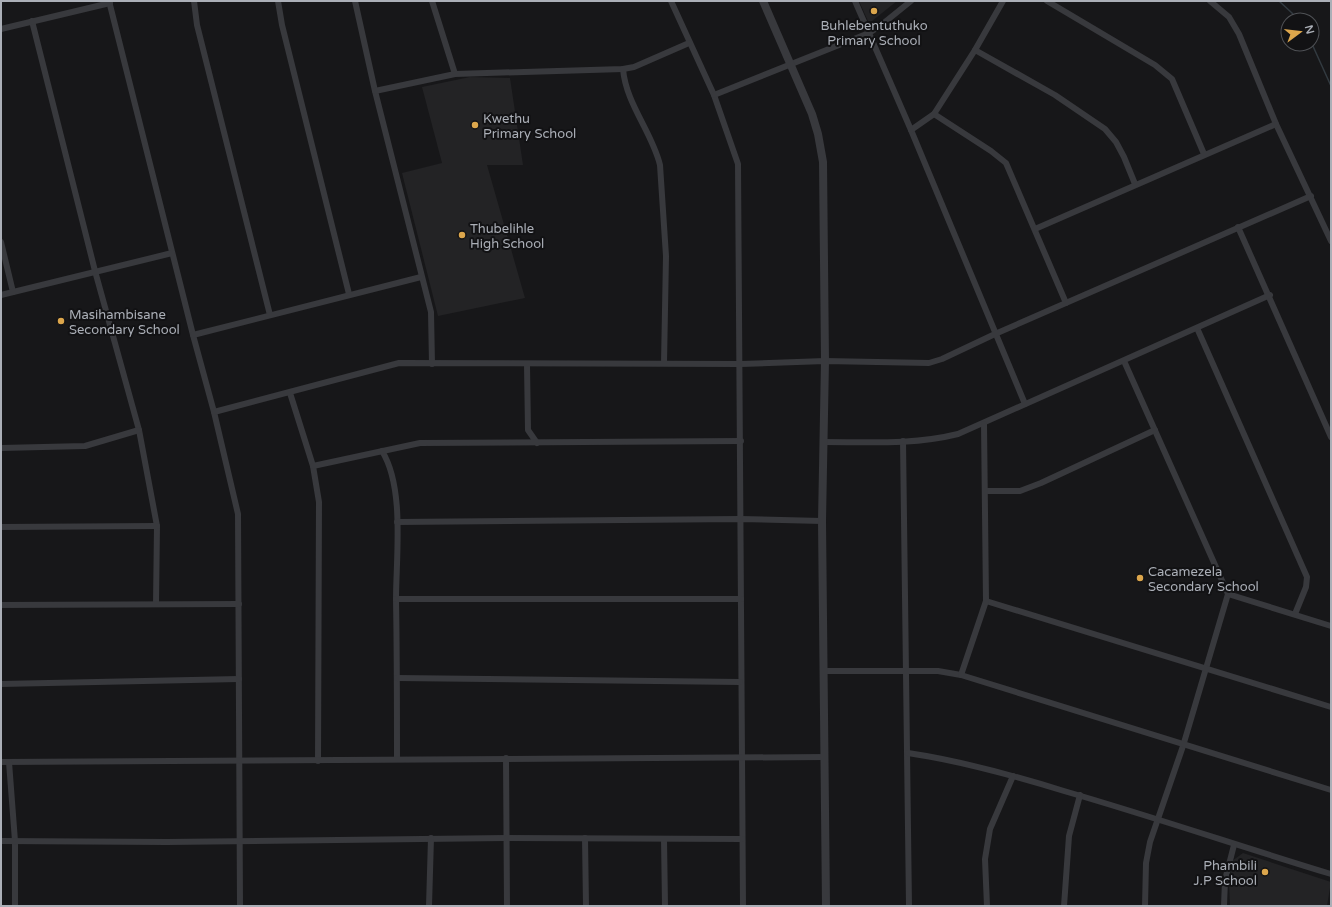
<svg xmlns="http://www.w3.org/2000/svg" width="1332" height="907" viewBox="0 0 1332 907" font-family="'Varela Round',sans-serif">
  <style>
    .built { fill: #232325 }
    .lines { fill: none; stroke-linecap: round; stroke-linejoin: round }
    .stream { stroke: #323a40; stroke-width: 1.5 }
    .minor { stroke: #38393d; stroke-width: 6 }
    .tertiary { stroke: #38393d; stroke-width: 8 }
    .poi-dot { fill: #dca64c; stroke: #121214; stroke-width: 1.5 }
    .labels { text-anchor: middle; stroke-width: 4; stroke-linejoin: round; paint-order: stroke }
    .poi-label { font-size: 13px; fill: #abafb7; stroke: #121214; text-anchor: start }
  </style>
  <rect width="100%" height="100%" fill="#171719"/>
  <g class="built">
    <polygon points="859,1 897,1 872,21 868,21"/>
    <polygon points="470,77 510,78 523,165 487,165 525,298 438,316 402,173 442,163 422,87"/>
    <polygon points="1243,853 1331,882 1327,906 1230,906 1229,883 1232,861"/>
  </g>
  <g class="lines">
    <g class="stream">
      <polyline points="1279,1 1292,13 1297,20"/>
      <polyline points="1312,44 1331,86"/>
    </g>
    <g class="minor">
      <polyline points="109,1 193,335 214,412 238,514 240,906"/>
      <polyline points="194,1 197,25 270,315"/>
      <polyline points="278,1 282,25 349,294"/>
      <polyline points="355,1 375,91 431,312 432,364"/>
      <polyline points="432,1 455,74"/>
      <polyline points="671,1 714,95 738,164 743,906"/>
      <polyline points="855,1 911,130 1025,404"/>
      <polyline points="1047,1 1155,65 1172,79 1204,154"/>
      <polyline points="1210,1 1229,17 1239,34 1276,124 1331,241"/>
      <polyline points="32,21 95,271 139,430 157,526 156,604"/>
      <polyline points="1,29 110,3"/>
      <polyline points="975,50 1055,95 1105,129 1116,142 1124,157 1135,184"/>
      <path d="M623,69C626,104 652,132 660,165L666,256L664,363"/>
      <polyline points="375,91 455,74 623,69 634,67 689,43"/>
      <polyline points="714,95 869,33 880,26 911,1"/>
      <polyline points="934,114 991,151 1006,163 1066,303"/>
      <polyline points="911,130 934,114 975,50 1003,1"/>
      <polyline points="1238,227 1331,437"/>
      <polyline points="1035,229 1276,124"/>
      <polyline points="1,242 13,292"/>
      <polyline points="1,295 172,253"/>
      <polyline points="1197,328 1307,577 1306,587 1295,614"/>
      <polyline points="193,335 421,277"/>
      <polyline points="1124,361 1228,594 1183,746 1150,842 1146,863 1145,906"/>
      <polyline points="527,365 528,430 537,443"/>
      <polyline points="290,393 313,466 319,502 318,761"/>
      <polyline points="214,412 399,363 741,364 825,361 929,363 942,359 995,334 1311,196"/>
      <polyline points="903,441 909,906"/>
      <path d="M823,442C868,442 914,445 958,434L1270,295"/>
      <polyline points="1,448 85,446 139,430"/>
      <path d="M382,451C405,488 396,557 396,600C397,653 397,706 397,759"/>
      <polyline points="313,466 420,443 741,441"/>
      <polyline points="986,491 1020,491 1041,483 1155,430"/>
      <polyline points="397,522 740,519 822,521"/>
      <polyline points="1,527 157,526"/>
      <polyline points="1228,594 1331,626"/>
      <polyline points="396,599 741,599"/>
      <polyline points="986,601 1331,707"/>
      <polyline points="1,605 239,604"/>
      <polyline points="824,671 938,671 961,675 1331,790"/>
      <polyline points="961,675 986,601 984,424"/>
      <polyline points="397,678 740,682"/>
      <polyline points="1,684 239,679"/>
      <path d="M908,753C962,761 1012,775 1064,791C1154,817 1242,847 1331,874"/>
      <polyline points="506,758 507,906"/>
      <polyline points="1,762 825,757"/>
      <polyline points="9,762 15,841 15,906"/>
      <polyline points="585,838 586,906"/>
      <polyline points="664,839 665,906"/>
      <polyline points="1,841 167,842 506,838 742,839"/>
      <polyline points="429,906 431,838"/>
      <polyline points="987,906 985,859 990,829 1013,776"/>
      <polyline points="1064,906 1069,836 1080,795"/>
      <polyline points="1224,906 1225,880 1234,845"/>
    </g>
    <polyline class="tertiary" points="763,1 812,114 818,134 823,162 825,361 822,521 826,906"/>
  </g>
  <g class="poi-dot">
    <circle cx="874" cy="11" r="4"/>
    <circle cx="475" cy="125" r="4"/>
    <circle cx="462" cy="235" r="4"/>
    <circle cx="61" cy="321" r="4"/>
    <circle cx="1140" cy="578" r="4"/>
    <circle cx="1265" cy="872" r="4"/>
  </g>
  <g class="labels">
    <g class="poi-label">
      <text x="874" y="30" text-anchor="middle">Buhlebentuthuko<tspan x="874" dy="15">Primary School</tspan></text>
      <text x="483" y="123">Kwethu<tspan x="483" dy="15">Primary School</tspan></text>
      <text x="470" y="233">Thubelihle<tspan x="470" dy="15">High School</tspan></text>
      <text x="69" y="319">Masihambisane<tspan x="69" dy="15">Secondary School</tspan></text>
      <text x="1148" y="576">Cacamezela<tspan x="1148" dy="15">Secondary School</tspan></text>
      <text x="1257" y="870" text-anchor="end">Phambili<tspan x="1257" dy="15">J.P School</tspan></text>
    </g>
  </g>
  <rect width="1332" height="907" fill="none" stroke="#abafb7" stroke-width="4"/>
  <g transform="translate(1300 32) rotate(75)"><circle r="19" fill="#121214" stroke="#4f5155"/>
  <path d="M0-3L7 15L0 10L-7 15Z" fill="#dca64c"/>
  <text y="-6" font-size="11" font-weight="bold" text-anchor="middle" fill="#abafb7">N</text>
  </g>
</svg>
